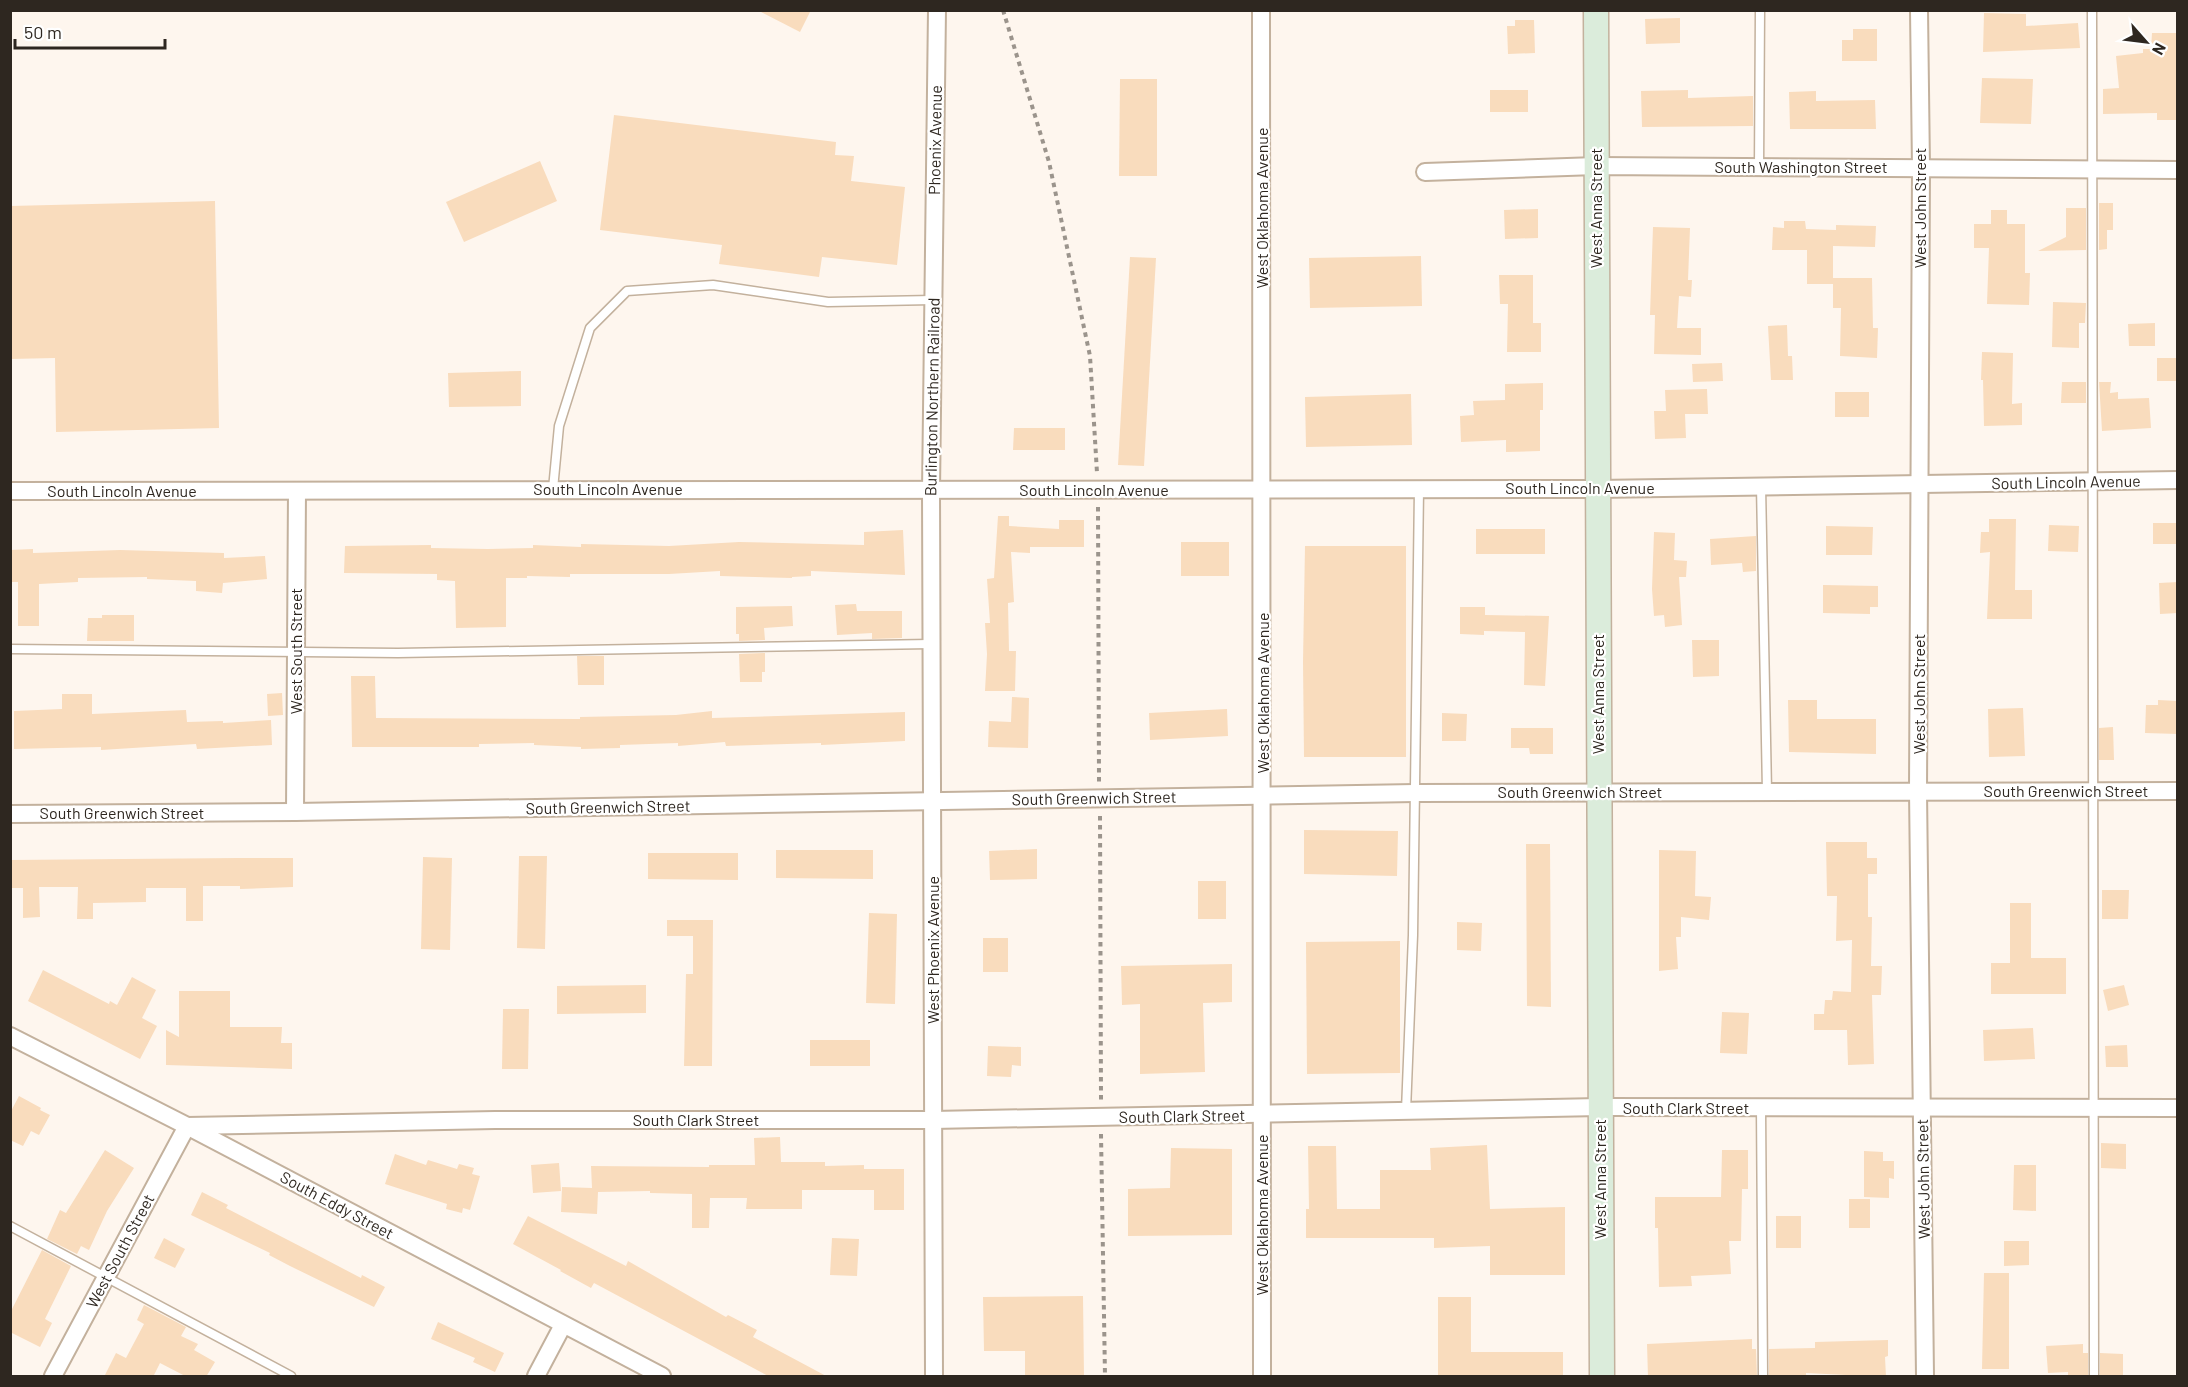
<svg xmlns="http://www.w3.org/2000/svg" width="2188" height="1387" viewBox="0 0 2188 1387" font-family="Barlow,sans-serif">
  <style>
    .building { fill: #f9dcbd }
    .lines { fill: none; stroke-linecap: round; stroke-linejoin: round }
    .lane-casing { stroke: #c3b19d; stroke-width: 11 }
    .street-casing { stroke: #c3b19d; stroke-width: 20 }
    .secondary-casing { stroke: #c3b19d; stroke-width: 27 }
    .path { stroke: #9b948c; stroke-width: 4; stroke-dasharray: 4.5 4.5; stroke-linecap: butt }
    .lane { stroke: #fff; stroke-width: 8 }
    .street { stroke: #fff; stroke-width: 16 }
    .secondary { stroke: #dbecdb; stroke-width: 24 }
    .labels { text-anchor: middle; stroke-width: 4.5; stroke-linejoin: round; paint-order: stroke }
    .street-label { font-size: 16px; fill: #2e2720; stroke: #fff }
  </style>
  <rect width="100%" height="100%" fill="#fef6ee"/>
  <g class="building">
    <polygon points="757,10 811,10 800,32"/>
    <polygon points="1984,13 2026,14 2026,26 2078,23 2080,48 1983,52"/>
    <polygon points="1680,18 1680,43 1646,44 1645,19"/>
    <polygon points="1515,20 1534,20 1535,53 1508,54 1507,26 1515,26"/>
    <polygon points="1853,29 1877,29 1877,61 1842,61 1842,40 1853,40"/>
    <polygon points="2152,33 2178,33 2178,120 2157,120 2157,113 2103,114 2103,89 2119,88 2116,56 2143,53 2143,49 2151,49"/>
    <polygon points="1982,78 2033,79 2031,124 1980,123"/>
    <polygon points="1120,79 1157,79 1157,176 1119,176"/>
    <rect x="1490" y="90" width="38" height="22"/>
    <polygon points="1688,90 1688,98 1753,96 1753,126 1642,127 1641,91"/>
    <polygon points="1816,91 1816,101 1875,100 1876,129 1790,129 1789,92"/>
    <polygon points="614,115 836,142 835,155 854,156 851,181 905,187 897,265 822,257 819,277 719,264 722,245 600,230"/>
    <polygon points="540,161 557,201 464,242 446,202"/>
    <polygon points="215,201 219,428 56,432 55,358 10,359 10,206"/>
    <polygon points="2099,203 2113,203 2113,230 2107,230 2107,249 2099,250"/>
    <polygon points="2066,208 2086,208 2086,250 2038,251 2066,237"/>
    <polygon points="1538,209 1538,238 1505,239 1504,210"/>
    <polygon points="1991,210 2007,210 2007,224 2025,224 2025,273 2030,273 2029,305 1987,304 1989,248 1974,248 1974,224 1991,224"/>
    <polygon points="1784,221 1805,221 1806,229 1836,230 1836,225 1876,226 1875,247 1833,246 1833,278 1872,278 1873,328 1878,328 1877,358 1840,356 1841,308 1833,308 1833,284 1807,284 1807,250 1772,250 1773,227 1784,228"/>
    <polygon points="1653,227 1690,228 1688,280 1692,280 1691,297 1679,296 1677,328 1701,328 1701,355 1654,354 1655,315 1650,315"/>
    <polygon points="1421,256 1422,306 1310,308 1309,258"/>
    <polygon points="1130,257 1156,258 1144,466 1118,465"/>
    <polygon points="1499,275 1533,275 1533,323 1541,323 1541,352 1507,352 1508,304 1500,304"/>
    <polygon points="2053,302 2086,303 2085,323 2079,323 2079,348 2052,347"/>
    <polygon points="2155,323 2155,346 2129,346 2128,324"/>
    <polygon points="1787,325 1788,356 1792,356 1793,380 1771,380 1768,326"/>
    <polygon points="1982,352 2013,353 2012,404 2022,403 2022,425 1984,426 1983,380 1981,380"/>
    <rect x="2157" y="358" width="21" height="23"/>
    <polygon points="1722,363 1723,381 1693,382 1692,364"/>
    <polygon points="521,371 521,406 449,407 448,373"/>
    <polygon points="2062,382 2086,382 2086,403 2061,403"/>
    <polygon points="2099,382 2111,382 2110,393 2118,392 2118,399 2149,398 2151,428 2102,431"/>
    <polygon points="1543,383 1543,410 1540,410 1540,451 1506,452 1506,440 1461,442 1460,416 1474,415 1473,401 1505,400 1505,384"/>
    <polygon points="1707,389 1708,414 1685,414 1686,438 1655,439 1654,411 1666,411 1665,390"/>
    <rect x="1835" y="392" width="34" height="25"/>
    <polygon points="1411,394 1412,445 1306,447 1305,397"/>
    <polygon points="1014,428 1065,428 1065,450 1013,450"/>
    <polygon points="998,516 1009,516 1009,526 1059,529 1059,520 1084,520 1084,547 1030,547 1030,553 1011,552 1014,602 1008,603 1009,651 1016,651 1015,691 985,691 987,654 985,623 990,623 987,579 994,578"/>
    <polygon points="1989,519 2016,519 2015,590 2032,590 2032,619 1987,619 1990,552 1980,553 1981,532 1989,532"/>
    <rect x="2153" y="523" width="25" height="21"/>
    <polygon points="2049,525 2079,526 2078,552 2048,551"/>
    <polygon points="1826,526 1873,527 1872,555 1826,555"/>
    <rect x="1476" y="529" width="69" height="25"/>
    <polygon points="903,530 905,575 811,571 811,576 792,577 792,578 720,576 720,571 669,574 570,574 570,577 527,576 527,578 506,578 506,627 456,628 455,581 437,580 437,574 344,573 345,546 431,545 431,548 488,549 533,548 533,545 581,547 581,544 669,546 739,542 864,545 864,532"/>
    <polygon points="1654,532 1675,533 1674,560 1687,561 1686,577 1679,577 1682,625 1665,627 1664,615 1654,616 1652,589"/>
    <polygon points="1756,536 1756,571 1743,572 1742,563 1711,565 1710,539"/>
    <rect x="1181" y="542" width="48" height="34"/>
    <polygon points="1305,546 1406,546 1406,757 1304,757 1303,662"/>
    <polygon points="33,549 33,553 120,550 224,553 224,558 265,556 267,579 223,583 222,593 196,591 196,581 147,579 147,577 78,578 78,582 39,584 39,626 18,626 18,582 10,582 10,550"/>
    <polygon points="2178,582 2178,613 2160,614 2159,583"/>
    <polygon points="1823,585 1878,586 1878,607 1870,607 1870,614 1823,613"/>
    <polygon points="856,604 857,611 902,611 902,638 872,639 872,633 837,635 835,605"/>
    <polygon points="792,606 793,626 764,628 765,640 739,641 739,634 736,634 736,607"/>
    <polygon points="1460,607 1485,607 1485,615 1549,616 1545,686 1524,685 1525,632 1484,631 1484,635 1460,634"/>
    <polygon points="102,615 134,615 134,641 87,641 88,618 102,618"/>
    <polygon points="1692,640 1719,640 1719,676 1693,677"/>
    <polygon points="765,653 765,672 762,672 762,682 740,682 739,654"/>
    <polygon points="577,656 604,656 604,685 578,685"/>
    <polygon points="351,676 375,676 376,718 580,719 580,717 676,715 712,711 712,718 905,712 905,741 821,745 821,743 726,746 725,742 678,746 678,743 620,745 620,748 581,749 581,747 534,745 534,743 479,744 479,747 352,747"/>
    <polygon points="282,693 283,715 268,716 267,694"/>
    <polygon points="62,694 92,694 92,714 186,710 187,722 223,721 223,723 271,720 272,745 197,749 196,744 101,750 101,747 14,749 14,711 62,709"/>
    <polygon points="1012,697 1029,698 1028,748 988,747 989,721 1011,722"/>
    <polygon points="1788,700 1817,700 1817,719 1876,719 1876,754 1789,752"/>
    <polygon points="2158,700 2178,701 2178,734 2145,733 2146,705 2158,705"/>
    <polygon points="2023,708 2025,756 1989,757 1988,709"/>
    <polygon points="1227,709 1228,736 1150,740 1149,713"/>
    <polygon points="1442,713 1467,714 1466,741 1442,741"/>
    <polygon points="2113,727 2114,760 2099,760 2099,728"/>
    <polygon points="1511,728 1553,728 1553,754 1530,754 1529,748 1511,748"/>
    <polygon points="1304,830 1398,831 1397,876 1304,874"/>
    <polygon points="1826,842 1867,842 1867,858 1877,858 1877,874 1868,874 1868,917 1872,917 1871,966 1882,966 1881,995 1872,995 1874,1064 1848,1065 1847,1030 1814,1030 1814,1014 1824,1014 1825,1000 1832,1000 1833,991 1851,992 1852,940 1836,941 1837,896 1827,896"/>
    <polygon points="1526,844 1550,844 1551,1007 1527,1006"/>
    <polygon points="1037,849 1037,879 990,880 989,851"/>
    <polygon points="776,850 873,850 873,879 776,878"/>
    <polygon points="1659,850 1696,851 1695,896 1711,897 1709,920 1681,917 1681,937 1676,937 1678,969 1659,971"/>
    <polygon points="648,853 738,853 738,880 648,879"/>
    <polygon points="519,856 547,856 545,949 517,948"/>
    <polygon points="423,857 452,858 450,950 421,949"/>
    <polygon points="238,858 293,858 293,887 240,889 240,886 203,886 203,921 186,921 186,888 146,888 146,902 93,903 93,919 77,919 78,887 39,887 40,917 23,918 23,888 10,888 10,860"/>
    <rect x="1198" y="881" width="28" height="38"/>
    <polygon points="2102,890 2129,890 2128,919 2102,919"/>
    <polygon points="2010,903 2031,903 2031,958 2066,958 2066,994 1991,994 1991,963 2010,963"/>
    <polygon points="869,913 897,914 895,1004 866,1003"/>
    <polygon points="667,920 713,920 712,1066 684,1066 686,974 693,974 693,936 667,936"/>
    <polygon points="1457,922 1482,923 1481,951 1457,950"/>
    <rect x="983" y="938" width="25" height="34"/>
    <polygon points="1400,941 1400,1073 1307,1074 1306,942"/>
    <polygon points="1232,964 1232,1002 1203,1003 1205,1072 1140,1074 1140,1004 1122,1005 1121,966"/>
    <polygon points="43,970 109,1004 110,1001 117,1005 132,977 156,990 142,1018 157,1026 140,1059 28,1001"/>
    <polygon points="646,985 646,1013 557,1014 557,986"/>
    <polygon points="2124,985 2129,1005 2108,1011 2103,990"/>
    <polygon points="179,991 230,991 230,1027 282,1027 281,1043 292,1043 292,1069 166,1065 166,1030 179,1037"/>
    <polygon points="503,1009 529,1009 528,1069 502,1069"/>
    <polygon points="1722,1012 1749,1013 1747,1054 1720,1053"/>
    <polygon points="2033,1028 2035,1059 1984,1061 1983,1030"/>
    <rect x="810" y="1040" width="60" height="26"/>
    <polygon points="2127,1045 2128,1067 2106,1067 2105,1046"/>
    <polygon points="988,1046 1021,1047 1021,1066 1012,1065 1011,1077 987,1076"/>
    <polygon points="19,1096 41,1108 40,1110 50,1115 39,1135 31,1131 23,1146 10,1140 10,1113"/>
    <polygon points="780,1137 781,1162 825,1162 825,1166 864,1165 864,1169 904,1169 904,1210 874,1210 874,1190 802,1190 802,1209 746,1209 747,1198 710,1198 709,1228 692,1228 692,1194 650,1193 650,1191 598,1192 597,1214 561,1212 562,1187 592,1188 591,1166 709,1167 709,1165 755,1165 754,1138"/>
    <polygon points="2101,1143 2126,1144 2126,1169 2101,1168"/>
    <polygon points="1487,1145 1490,1209 1565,1207 1565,1275 1490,1275 1490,1246 1434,1248 1434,1238 1306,1238 1306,1209 1309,1209 1308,1146 1336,1146 1337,1209 1380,1209 1380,1170 1431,1170 1430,1148"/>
    <polygon points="1171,1148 1232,1149 1232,1235 1128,1236 1128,1189 1170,1188"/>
    <polygon points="105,1150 134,1168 107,1211 89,1250 81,1246 77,1254 47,1239 60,1210 66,1213"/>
    <polygon points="1722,1150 1748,1150 1748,1189 1742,1189 1741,1241 1729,1241 1731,1274 1691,1276 1692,1286 1659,1287 1658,1228 1655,1228 1655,1197 1721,1197"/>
    <polygon points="1864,1151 1883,1152 1883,1161 1894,1161 1894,1179 1889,1178 1889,1198 1864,1197"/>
    <polygon points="395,1154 426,1165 428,1160 457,1169 459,1164 474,1168 472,1174 480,1176 470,1210 463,1208 462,1213 446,1209 447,1204 385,1184"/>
    <polygon points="559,1163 561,1191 533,1193 531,1165"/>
    <polygon points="2014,1165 2036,1165 2036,1211 2013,1210"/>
    <polygon points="202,1192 228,1205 226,1208 319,1256 361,1278 362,1275 385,1287 374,1307 290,1266 269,1255 270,1253 191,1215"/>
    <rect x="1849" y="1199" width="21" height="29"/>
    <polygon points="528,1216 626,1266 628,1261 726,1317 728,1315 757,1330 753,1337 828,1377 770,1377 594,1283 591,1288 560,1271 561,1270 513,1244"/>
    <rect x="1776" y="1216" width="25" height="32"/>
    <polygon points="164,1238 185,1249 175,1268 154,1258"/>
    <polygon points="832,1238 859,1239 857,1276 830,1275"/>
    <polygon points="2004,1241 2029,1241 2029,1265 2004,1266"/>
    <polygon points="42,1250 71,1266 45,1319 52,1323 40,1347 10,1332 10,1313"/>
    <polygon points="1984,1273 2009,1273 2009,1369 1982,1369"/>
    <polygon points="1083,1296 1084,1377 1025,1377 1025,1351 984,1351 983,1297"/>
    <polygon points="1438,1297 1471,1297 1471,1352 1563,1352 1563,1377 1438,1377"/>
    <polygon points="144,1305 186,1327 181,1336 198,1344 194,1350 215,1362 206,1377 187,1377 160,1363 153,1377 104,1377 116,1353 126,1358 144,1324 137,1320"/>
    <polygon points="438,1322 504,1353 495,1372 473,1362 475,1358 431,1339"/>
    <polygon points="1752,1339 1752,1349 1756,1349 1757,1377 1648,1377 1647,1344"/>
    <polygon points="1888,1340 1888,1356 1885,1357 1886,1377 1806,1373 1806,1377 1769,1377 1769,1349 1815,1348 1815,1342"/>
    <polygon points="2083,1344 2083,1353 2088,1353 2088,1376 2068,1377 2068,1372 2048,1373 2046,1346"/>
    <polygon points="2100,1353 2123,1354 2123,1377 2100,1376"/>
  </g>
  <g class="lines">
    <defs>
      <g id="lane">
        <polyline points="2092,10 2094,1376"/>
        <polyline points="1759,167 1760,10"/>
        <polyline points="1761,486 1767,791"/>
        <polyline points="553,489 559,426 590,328 627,291 713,285 828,302 933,300"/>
        <polyline points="10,649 398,653 931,644"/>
        <polyline points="1761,1108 1763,1376"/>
        <polyline points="1406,1111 1413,935 1419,489"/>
        <polyline points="10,1226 291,1376"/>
      </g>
      <g id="street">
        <polyline points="1261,10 1262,1376"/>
        <polyline points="1919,10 1921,168 1918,791 1925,1376"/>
        <polyline points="1425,172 1596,166 2178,170"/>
        <polyline points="10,491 1597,489 2178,480"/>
        <polyline points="295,812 297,491"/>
        <polyline points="10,814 295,812 1415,793 2178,791"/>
        <polyline points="10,1036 187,1126 662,1376"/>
        <polyline points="53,1376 187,1126 495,1120 933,1120 1600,1107 2178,1108"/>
        <polyline points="536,1376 563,1325"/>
        <polyline points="934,1376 931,491 937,10"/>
      </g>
      <polyline id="secondary" points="1596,10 1602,1376"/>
    </defs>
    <use href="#lane" class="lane-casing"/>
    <use href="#street" class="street-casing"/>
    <use href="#secondary" class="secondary-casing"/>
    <g class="path">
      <polyline points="1003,10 1049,162 1090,356 1097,473"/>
      <polyline points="1098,507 1099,782"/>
      <polyline points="1100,816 1101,1100"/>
      <polyline points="1101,1134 1105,1376"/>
    </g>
    <use href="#lane" class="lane"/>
    <use href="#street" class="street"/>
    <use href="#secondary" class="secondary"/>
  </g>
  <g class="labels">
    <g class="street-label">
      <text transform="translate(935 140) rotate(-89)" y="6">Phoenix Avenue</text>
      <text x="1801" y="173">South Washington Street</text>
      <text transform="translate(1262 208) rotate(-90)" y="6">West Oklahoma Avenue</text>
      <text transform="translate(1596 208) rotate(-90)" y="6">West Anna Street</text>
      <text transform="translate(1920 208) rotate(-90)" y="6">West John Street</text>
      <text transform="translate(932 397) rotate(-89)" y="6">Burlington Northern Railroad</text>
      <text transform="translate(2066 482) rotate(-1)" y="6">South Lincoln Avenue</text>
      <text x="1580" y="494">South Lincoln Avenue</text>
      <text x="608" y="495">South Lincoln Avenue</text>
      <text x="1094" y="496">South Lincoln Avenue</text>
      <text x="122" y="497">South Lincoln Avenue</text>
      <text transform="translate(296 651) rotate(-90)" y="6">West South Street</text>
      <text transform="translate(1263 693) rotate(-90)" y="6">West Oklahoma Avenue</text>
      <text transform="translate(1598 694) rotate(-90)" y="6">West Anna Street</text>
      <text transform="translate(1919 694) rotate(-90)" y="6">West John Street</text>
      <text x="2066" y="797">South Greenwich Street</text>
      <text x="1580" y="798">South Greenwich Street</text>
      <text transform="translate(1094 798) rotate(-1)" y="6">South Greenwich Street</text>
      <text transform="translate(608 807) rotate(-1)" y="6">South Greenwich Street</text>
      <text x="122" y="819">South Greenwich Street</text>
      <text transform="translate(933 950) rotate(-90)" y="6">West Phoenix Avenue</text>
      <text x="1686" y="1114">South Clark Street</text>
      <text transform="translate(1182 1116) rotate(-1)" y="6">South Clark Street</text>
      <text x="696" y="1126">South Clark Street</text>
      <text transform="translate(1600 1179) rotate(-90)" y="6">West Anna Street</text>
      <text transform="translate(1923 1179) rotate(-91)" y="6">West John Street</text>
      <text transform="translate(337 1205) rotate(28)" y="6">South Eddy Street</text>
      <text transform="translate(1262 1215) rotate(-90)" y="6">West Oklahoma Avenue</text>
      <text transform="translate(120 1251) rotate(-62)" y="6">West South Street</text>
    </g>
  </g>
  <rect width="2188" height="1387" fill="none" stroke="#2e2720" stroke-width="24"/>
  <g transform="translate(2146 42) rotate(118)" stroke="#ffffff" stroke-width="4.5" paint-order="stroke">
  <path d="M0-4.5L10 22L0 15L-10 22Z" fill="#2e2720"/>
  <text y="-9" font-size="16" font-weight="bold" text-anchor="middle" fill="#2e2720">N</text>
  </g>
  <path d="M15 39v9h150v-9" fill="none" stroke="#2e2720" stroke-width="3"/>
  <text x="24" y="39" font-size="18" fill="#2e2720" stroke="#ffffff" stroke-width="4.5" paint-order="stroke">50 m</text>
</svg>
